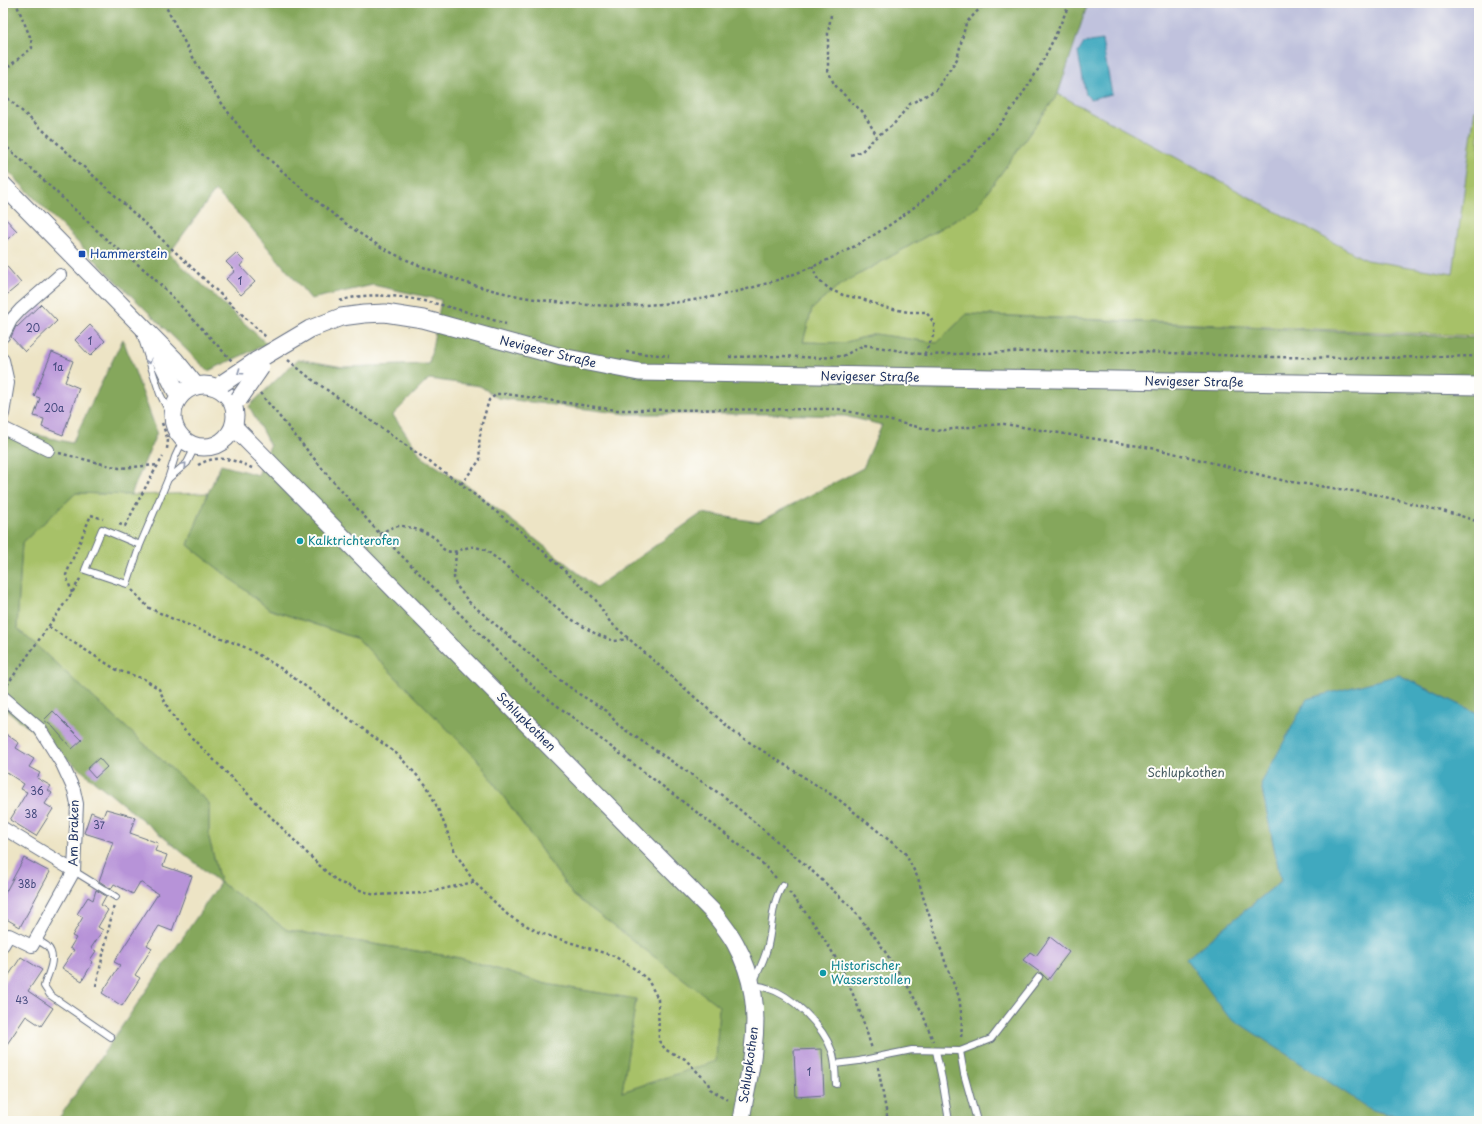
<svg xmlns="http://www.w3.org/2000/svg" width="1482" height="1124" viewBox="0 0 1482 1124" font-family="'Playpen Sans',sans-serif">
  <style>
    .industrial { fill: #c0c2dd }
    .green { fill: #a7c167; stroke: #617862 }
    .forest { fill: #85a75c; stroke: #506b5d; fill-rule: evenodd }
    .water { fill: #3fa9bf; stroke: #2d6c8e }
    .building { fill: #b793d8 }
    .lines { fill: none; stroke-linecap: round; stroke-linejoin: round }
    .service-casing { stroke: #646e82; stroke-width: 8 }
    .minor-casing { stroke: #646e82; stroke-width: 14 }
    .secondary-casing { stroke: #646e82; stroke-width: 19 }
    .path { stroke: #646e82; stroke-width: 2.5; stroke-dasharray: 3 3; stroke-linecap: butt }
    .service { stroke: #fff; stroke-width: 6 }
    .minor { stroke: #fff; stroke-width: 12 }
    .secondary { stroke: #fff; stroke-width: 17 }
    .service-bridge-casing { stroke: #646e82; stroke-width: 8; stroke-linecap: butt }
    .secondary-bridge-casing { stroke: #646e82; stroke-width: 19; stroke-linecap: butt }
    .service-bridge { stroke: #fff; stroke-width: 6 }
    .secondary-bridge { stroke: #fff; stroke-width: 17 }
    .oneway { stroke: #8d97ae }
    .transit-dot { fill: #1a4fb4; stroke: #fdfcf7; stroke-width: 1.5 }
    .culture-dot { fill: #0f9aa8; stroke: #fdfcf7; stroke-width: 1.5 }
    .labels { text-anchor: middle; stroke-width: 4; stroke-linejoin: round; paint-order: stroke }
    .number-label { font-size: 10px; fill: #42487c }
    .transit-label { font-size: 12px; fill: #164399; stroke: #fdfcf7; text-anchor: start }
    .street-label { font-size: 12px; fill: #1b2f5e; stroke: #fdfcf7 }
    .culture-label { font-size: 12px; fill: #0d838f; stroke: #fdfcf7; text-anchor: start }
    .park-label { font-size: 12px; fill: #455b61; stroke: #fdfcf7 }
  </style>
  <rect width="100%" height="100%" fill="#fdfcf7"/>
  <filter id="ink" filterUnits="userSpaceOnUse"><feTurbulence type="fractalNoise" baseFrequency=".025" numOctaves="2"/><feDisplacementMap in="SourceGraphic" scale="8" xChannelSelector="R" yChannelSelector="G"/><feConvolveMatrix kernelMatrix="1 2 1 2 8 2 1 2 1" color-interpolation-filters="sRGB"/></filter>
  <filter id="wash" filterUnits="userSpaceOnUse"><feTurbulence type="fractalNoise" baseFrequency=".012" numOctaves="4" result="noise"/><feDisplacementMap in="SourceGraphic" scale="16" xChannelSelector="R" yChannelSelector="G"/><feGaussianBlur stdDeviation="0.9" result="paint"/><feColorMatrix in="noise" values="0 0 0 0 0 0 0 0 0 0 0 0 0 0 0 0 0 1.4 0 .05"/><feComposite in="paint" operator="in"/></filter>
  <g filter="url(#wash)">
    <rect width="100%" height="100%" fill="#ede4c5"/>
    <polygon class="industrial" points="1088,3 1479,3 1479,110 1475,109 1454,274 1366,260 1058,94"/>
    <g class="green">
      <polygon points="1058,94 1366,260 1453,274 1475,109 1479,110 1479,336 967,314 937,343 875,334 843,343 803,342 812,309 837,287 976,208"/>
      <polygon points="76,493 131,495 208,493 188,545 269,609 358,639 477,759 573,895 719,1005 716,1061 622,1092 636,999 546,984 460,958 287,930 220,882 209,838 209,803 17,628 22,543"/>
    </g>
    <path class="forest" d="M3,3H1088L1058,94L976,208L837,287L812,309L803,342L843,343L875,334L937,343L967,314L1479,338V714L1399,675L1261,784L1281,881L1186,959L1372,1110L1415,1121H57L220,883L3,707V427L72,443L123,339L157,432L131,495L76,493L22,543L17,628L209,803V838L220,882L287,930L460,958L546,984L636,999L622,1092L716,1061L719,1006L573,895L477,759L358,639L269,609L188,545L208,493L221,465L258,475L270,446L249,406L298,359L343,367L429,364L441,300L373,285L311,299L247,223L215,191L169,254L267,344L208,371L95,260L3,166ZM429,379L480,386L498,398L626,414H768L845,416L882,425L863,468L758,522L702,513L596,587L472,489L422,457L393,415Z"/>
    <g class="water">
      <polygon points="1102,40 1112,94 1090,99 1086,95 1078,53 1084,43"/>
      <polygon points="1399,675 1479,714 1479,1121 1415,1121 1372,1110 1228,1016 1186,959 1281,881 1261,784 1307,699"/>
    </g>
    <g id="blocks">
      <g class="building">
        <polygon points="3,216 17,231 3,243"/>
        <polygon points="236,253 244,261 240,266 255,282 241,295 226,279 235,271 226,262"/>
        <polygon points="3,262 21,283 3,298"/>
        <polygon points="41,304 57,321 25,352 11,337 16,326 17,327"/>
        <polygon points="90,325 105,341 90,356 75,340"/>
        <polygon points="52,352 73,361 65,382 79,388 63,435 42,427 44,419 34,416 40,398 34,396"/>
        <polygon points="53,711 82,740 72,749 53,727 44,720"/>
        <polygon points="3,732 19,743 16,748 34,759 29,767 40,773 37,778 51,786 48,790 52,793 45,804 53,809 36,836 10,820 27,792 21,789 24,784 3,770"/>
        <polygon points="99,758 107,767 95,778 87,769"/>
        <polygon points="106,809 135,817 130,833 158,843 155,851 167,855 163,866 192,876 172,931 159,926 147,945 152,948 135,975 140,978 122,1006 102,993 120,965 114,962 158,894 140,882 133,894 114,884 111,889 99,881 113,842 84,833 91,812 103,817"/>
        <polygon points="24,858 50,872 20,927 3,917 3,897"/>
        <polygon points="96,890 106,896 101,905 108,910 98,927 103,930 91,948 96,951 90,960 93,962 82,981 62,968 74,950 70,948 76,938 72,936 83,917 77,914 88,897 93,900"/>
        <polygon points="1050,937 1069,952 1048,980 1041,973 1023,960 1030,952 1036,956"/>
        <polygon points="21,957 42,970 28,991 53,1008 41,1026 26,1016 3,1050 3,984"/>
        <polygon points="822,1049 824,1095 796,1097 794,1050"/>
      </g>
    </g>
  </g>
  <g filter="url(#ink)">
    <use href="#blocks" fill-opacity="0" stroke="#646e82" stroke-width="1"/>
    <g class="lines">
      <defs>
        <g id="service">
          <polyline points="140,333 160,394 172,418"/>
          <polyline points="168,479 187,463 195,447"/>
          <polyline points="140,545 102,529 85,570 127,584 140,545 168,479 175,457 183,440"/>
          <polyline points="74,871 116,897"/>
          <path d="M783,885C771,903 773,924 768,945C765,959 758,972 752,985C757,986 762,986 767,988C792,995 823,1026 832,1051C836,1061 835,1073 836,1084"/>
          <path d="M36,939C39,941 44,944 47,946C58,957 48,974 44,986L50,995L111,1037"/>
          <polyline points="936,1051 942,1079 949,1121"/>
          <polyline points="960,1051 964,1074 977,1121"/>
          <polyline points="887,1055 912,1050 960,1051 991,1039 1039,977"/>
          <polyline points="835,1064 859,1061"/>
        </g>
        <g id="minor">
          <polyline points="3,336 11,320 21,309 60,275"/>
          <polyline points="3,360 8,383 3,414"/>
          <polyline points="3,428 48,450"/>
          <polyline points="3,697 40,729 62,764 74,790 77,804 74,871 32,946 9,935 3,945"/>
          <polyline points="3,828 74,871"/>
        </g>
        <g id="secondary">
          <polyline points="3,185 175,360 196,386"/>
          <polyline points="154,346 179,397"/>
          <polyline points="256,361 310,329 341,317 364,314 385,313 423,319 562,357 639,372 1479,386"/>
          <circle cx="204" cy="416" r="31"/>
          <path d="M234,427L712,911C720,921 729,932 735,943C754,977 758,1011 753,1049C751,1073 744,1097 741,1121"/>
        </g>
      </defs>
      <use href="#service" class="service-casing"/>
      <use href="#minor" class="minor-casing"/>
      <use href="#secondary" class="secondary-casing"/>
      <g class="path">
        <path d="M164,3C188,50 213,96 247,136C262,154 280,169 297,184C323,207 351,229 381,247C404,260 430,270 455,279C607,331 785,307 913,208C959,173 1000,129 1031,81C1047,56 1058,29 1070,3"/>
        <polyline points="831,15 828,33 828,70 834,84 851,102 862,111 877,136"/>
        <polyline points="3,71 32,48 31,39 16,3"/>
        <polyline points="3,94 107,188 266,337"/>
        <polyline points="3,144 34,171 108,241 145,270 165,289 232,361"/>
        <polyline points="851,155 862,151 877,136 893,125 910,104 936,90 957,59 966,23 985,3"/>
        <polyline points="812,266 818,280 831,290 843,295 862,299 884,307 908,312 926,312 934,323 934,334 924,355"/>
        <path d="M340,301C386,284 461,310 506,324"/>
        <polyline points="626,352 669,356"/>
        <polyline points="729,357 781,356 819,358 843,356 864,345 927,355 1040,351 1145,352 1269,357 1373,358 1479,356"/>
        <polyline points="288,360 310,378 461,484 528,537 595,599 610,622 735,733 838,799 905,853 918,878 924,900 948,970 959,997 962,1019 961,1040"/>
        <polyline points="260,393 331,479 380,534 511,665 538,691 733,840 762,863 776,878"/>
        <polyline points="162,423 168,440 167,449"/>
        <polyline points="59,453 119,468 158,465"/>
        <path d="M198,465C217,454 233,459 252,468"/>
        <polyline points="461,484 480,460 479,444 481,427 489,400 497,394 506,394 616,410 838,409 936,431 979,426 1004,424 1157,449 1285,481 1373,494 1458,515 1479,522"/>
        <polyline points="119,524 125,526 152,475 163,457"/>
        <path d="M380,534C386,530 393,526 400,526C408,526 431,533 437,540C440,544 441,549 447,551C455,554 462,548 471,547C475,546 481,549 486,550L571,619L596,634L614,641L628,639"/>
        <polyline points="456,552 454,578 456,585 468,601 560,680 579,694 607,711 618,725 726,798 811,870 852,908 878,941 907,985 922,1012 933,1041"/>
        <polyline points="132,590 149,608 173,619 247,648 282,669 397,754 427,786 440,813 455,852 474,882"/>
        <polyline points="72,593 66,575 91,515 103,519"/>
        <polyline points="49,627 117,670 144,679 159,689 170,712 182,728 321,867 338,882 374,895 425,893 474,882 509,916 540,933 614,956 635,969 648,980 658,999 659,1041 666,1050 685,1059 708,1083 710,1089 730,1101"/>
        <polyline points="7,685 72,593 81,577"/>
        <path d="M789,892C802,908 815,924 826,942C847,974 861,1012 872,1049"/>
        <polyline points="96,986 114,905"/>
        <polyline points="878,1067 888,1121"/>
      </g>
      <use href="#service" class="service"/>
      <use href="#minor" class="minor"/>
      <use href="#secondary" class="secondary"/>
      <defs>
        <polyline id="service-bridge" points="859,1061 887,1055"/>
        <g id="secondary-bridge">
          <polyline points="223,383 256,361"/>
          <polyline points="239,399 261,367"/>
        </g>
      </defs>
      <use href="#service-bridge" class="service-bridge-casing"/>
      <use href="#secondary-bridge" class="secondary-bridge-casing"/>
      <use href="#service-bridge" class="service-bridge"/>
      <use href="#secondary-bridge" class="secondary-bridge"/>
    </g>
    <defs><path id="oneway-chevron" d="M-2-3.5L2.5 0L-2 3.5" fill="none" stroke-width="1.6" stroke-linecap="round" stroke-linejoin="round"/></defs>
    <g class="oneway">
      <use href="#oneway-chevron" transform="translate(149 361) rotate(73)"/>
      <use href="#oneway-chevron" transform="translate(240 372) rotate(145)"/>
      <use href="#oneway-chevron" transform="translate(184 465) rotate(-47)"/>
    </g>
  </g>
  <rect class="transit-dot" x="78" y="250" width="8" height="8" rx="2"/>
  <g class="culture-dot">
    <circle cx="300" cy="541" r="4"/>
    <circle cx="823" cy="973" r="4"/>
  </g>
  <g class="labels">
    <g class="number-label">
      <text x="240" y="285">1</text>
      <text x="33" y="332">20</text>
      <text x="90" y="345">1</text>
      <text x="58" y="371">1a</text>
      <text x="54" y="412">20a</text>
      <text x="37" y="795">36</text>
      <text x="31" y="818">38</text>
      <text x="99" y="829">37</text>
      <text x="27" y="888">38b</text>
      <text x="22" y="1004">43</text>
      <text x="809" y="1076">1</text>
    </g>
    <g class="transit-label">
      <text x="90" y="258">Hammerstein</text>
    </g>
    <g class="street-label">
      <text transform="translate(548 352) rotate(14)" y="4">Nevigeser Straße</text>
      <text transform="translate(870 377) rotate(1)" y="4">Nevigeser Straße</text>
      <text transform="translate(1194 382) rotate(1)" y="4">Nevigeser Straße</text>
      <text transform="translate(526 722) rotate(45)" y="4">Schlupkothen</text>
      <text transform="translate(74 833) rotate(-89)" y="4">Am Braken</text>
      <text transform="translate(749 1065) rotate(-82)" y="4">Schlupkothen</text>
    </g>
    <g class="culture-label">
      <text x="308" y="545">Kalktrichterofen</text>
      <text x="831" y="970">Historischer<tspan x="831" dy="14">Wasserstollen</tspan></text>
    </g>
    <g class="park-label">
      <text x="1186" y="777">Schlupkothen</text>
    </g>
  </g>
  <rect width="1482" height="1124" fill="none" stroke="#fdfcf7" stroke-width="16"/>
</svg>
